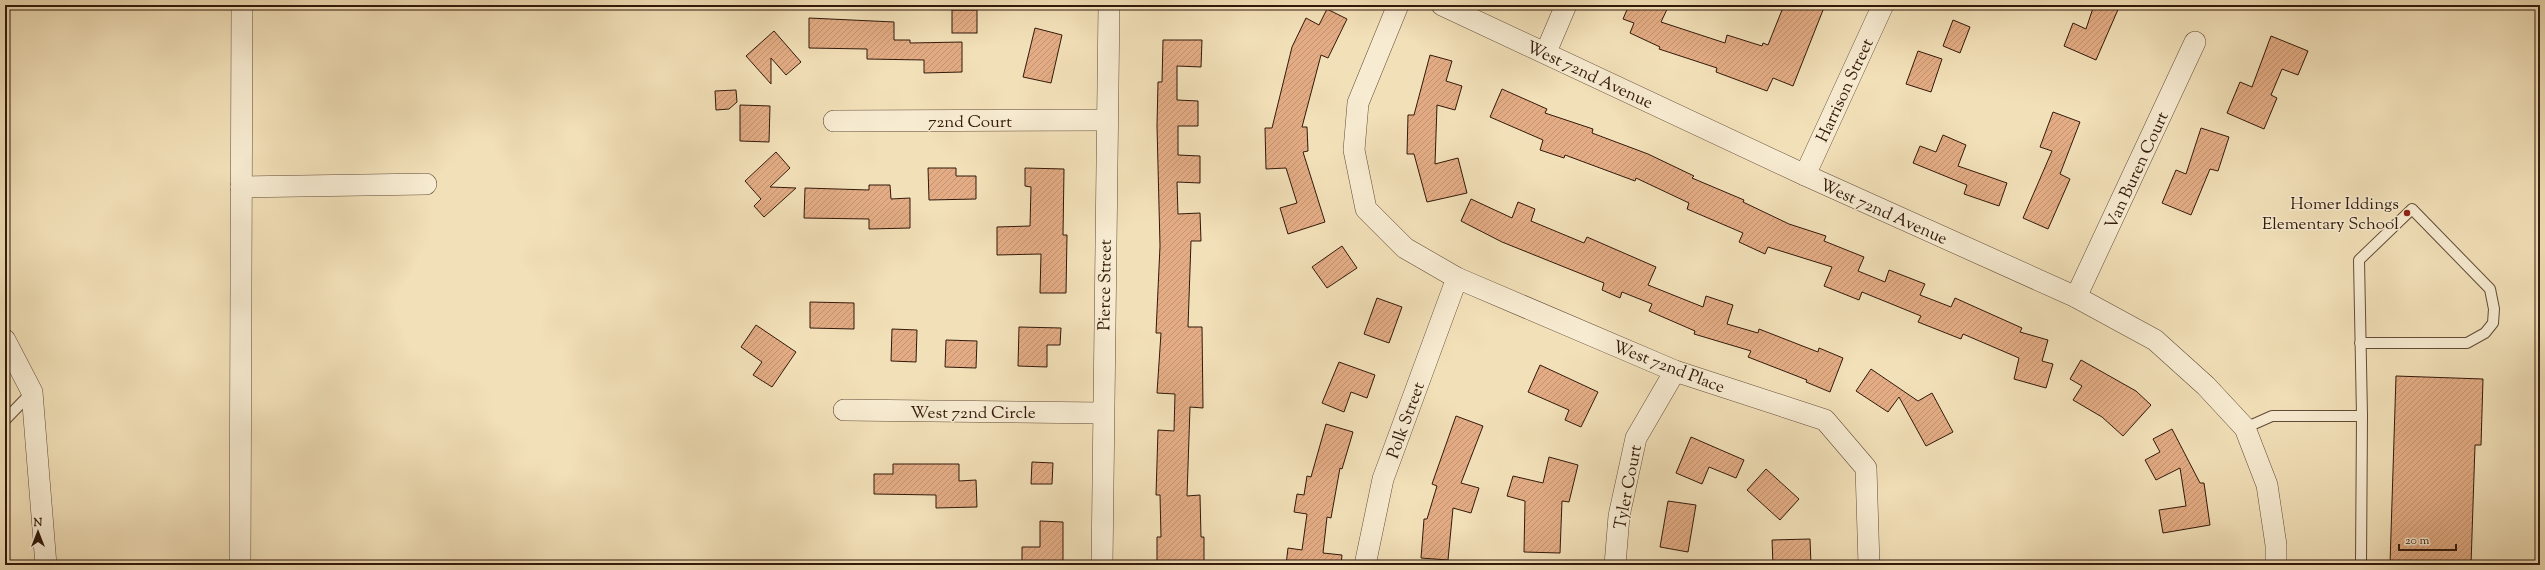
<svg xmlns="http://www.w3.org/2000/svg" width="2545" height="570" viewBox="0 0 2545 570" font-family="'Sorts Mill Goudy',serif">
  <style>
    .building { fill: url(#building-hatch); stroke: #32190a }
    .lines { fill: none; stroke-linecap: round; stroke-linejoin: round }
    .lane-casing { stroke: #624b36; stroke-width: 12 }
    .street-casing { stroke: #624b36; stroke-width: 22 }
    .lane { stroke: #f7ebd1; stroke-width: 10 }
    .street { stroke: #f7ebd1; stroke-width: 21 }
    .poi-dot { fill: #8f2418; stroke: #f7ebd1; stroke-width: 1.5 }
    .labels { text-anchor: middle; stroke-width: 3; stroke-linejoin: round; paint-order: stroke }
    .street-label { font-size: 17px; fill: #32190a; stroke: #f7ebd1 }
    .poi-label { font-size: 17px; fill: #32190a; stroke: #f7ebd1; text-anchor: end }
  </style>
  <defs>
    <pattern id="building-hatch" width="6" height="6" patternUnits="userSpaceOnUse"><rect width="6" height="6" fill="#e3ac84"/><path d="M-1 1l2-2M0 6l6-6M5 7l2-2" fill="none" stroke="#c39371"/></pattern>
  </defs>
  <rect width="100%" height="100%" fill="#f2e0b8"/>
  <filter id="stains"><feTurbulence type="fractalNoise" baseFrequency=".005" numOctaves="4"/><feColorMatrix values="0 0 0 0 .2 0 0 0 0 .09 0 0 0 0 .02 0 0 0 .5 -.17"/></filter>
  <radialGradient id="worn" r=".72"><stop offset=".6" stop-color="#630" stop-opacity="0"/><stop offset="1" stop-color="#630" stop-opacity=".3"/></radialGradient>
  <g class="building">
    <polygon points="1629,5 1669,5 1661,22 1725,43 1727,35 1762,46 1763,43 1768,45 1784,5 1825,5 1793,86 1773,78 1767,91 1716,72 1717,68 1659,49 1660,47 1630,33 1634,23 1623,19"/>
    <polygon points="2094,5 2120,5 2096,60 2064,46 2073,23 2086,29"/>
    <polygon points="1327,9 1347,19 1328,58 1321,55 1302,127 1307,127 1308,151 1303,152 1325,222 1288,234 1280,208 1297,203 1286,168 1266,169 1265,128 1272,128 1292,47 1306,18 1319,25"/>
    <rect x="952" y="10" width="25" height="23"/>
    <polygon points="809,18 894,22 894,40 910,40 910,43 962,42 962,72 924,73 924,60 867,59 867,49 809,48"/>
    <polygon points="1953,20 1970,27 1960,53 1943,46"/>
    <polygon points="1035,28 1062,35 1051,83 1023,77"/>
    <polygon points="774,31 801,62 786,75 771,58 771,84 746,56"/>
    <polygon points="2271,36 2308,51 2298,75 2282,69 2271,95 2277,98 2264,129 2227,113 2240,82 2252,87"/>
    <polygon points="1163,40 1202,40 1201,67 1177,66 1177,100 1198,101 1198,126 1178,126 1178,155 1200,156 1200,183 1177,182 1178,214 1200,213 1201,241 1191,241 1188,327 1202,327 1203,408 1190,407 1187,496 1200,495 1201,537 1204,537 1204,565 1177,565 1177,562 1157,561 1157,537 1161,537 1160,495 1156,495 1158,430 1174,431 1175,394 1157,393 1161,333 1156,333 1160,246 1157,126 1158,82 1162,82"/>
    <polygon points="1918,51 1942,59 1931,92 1906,84"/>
    <polygon points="1430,55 1452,61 1446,81 1462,86 1455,110 1437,105 1435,164 1458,158 1467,193 1427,202 1414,154 1407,154 1408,115 1414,115"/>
    <polygon points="1502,89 1547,109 1545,113 1593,129 1592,133 1648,154 1694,176 1692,178 1744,200 1743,202 1789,224 1826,236 1824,241 1864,257 1858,271 1885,282 1889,270 1925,284 1920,295 1951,307 1955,298 2022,328 2020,332 2048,340 2042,361 2053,364 2046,388 2014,379 2019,358 1963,334 1961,339 1918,322 1921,316 1862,292 1859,300 1824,286 1832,267 1768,247 1765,254 1739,242 1743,233 1687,209 1689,203 1636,178 1635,181 1565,155 1564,158 1540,150 1543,140 1490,117"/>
    <polygon points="736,90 737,102 729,109 716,110 715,91"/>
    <polygon points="740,105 770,106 769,142 740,141"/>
    <polygon points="2053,112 2080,122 2060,174 2070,179 2048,229 2023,218 2052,151 2040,147"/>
    <polygon points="2201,128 2229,137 2218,171 2210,169 2191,215 2162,203 2176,170 2186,174"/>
    <polygon points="1943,135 1966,145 1958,166 2007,183 1999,206 1964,194 1967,185 1913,163 1920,146 1936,152"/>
    <polygon points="776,152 790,168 770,187 796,188 764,217 754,206 761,199 745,181"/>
    <polygon points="928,168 956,168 956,176 976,176 976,199 929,200"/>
    <polygon points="1025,168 1064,169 1063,235 1067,235 1066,293 1040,293 1041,254 997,255 997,227 1030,226 1031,187 1025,186"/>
    <polygon points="869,185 890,185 891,199 910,198 910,228 869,229 869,219 804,218 805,188 869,190"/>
    <polygon points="1471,199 1512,218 1518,202 1535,209 1531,221 1584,243 1587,237 1656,267 1648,285 1703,307 1706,296 1733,305 1727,324 1758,333 1759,329 1818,352 1819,348 1843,358 1830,392 1806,382 1807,380 1748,357 1751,351 1694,334 1695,331 1649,311 1652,304 1622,292 1620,298 1602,290 1604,283 1502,242 1461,221"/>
    <polygon points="1342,246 1357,268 1327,288 1312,267"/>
    <polygon points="1377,298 1402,307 1389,343 1364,334"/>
    <polygon points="810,302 854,303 854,329 810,328"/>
    <polygon points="756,325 796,352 772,387 753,375 762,362 741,347"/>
    <polygon points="1019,327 1061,328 1060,345 1047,345 1047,367 1018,366"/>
    <polygon points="892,329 917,330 916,362 891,361"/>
    <polygon points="946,340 977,341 976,368 945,367"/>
    <polygon points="2081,360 2136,391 2151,405 2123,436 2102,417 2073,400 2082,386 2070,379"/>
    <polygon points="1339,362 1375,375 1367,398 1351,392 1344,412 1322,403"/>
    <polygon points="1540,365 1598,392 1581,427 1565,420 1569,410 1528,392"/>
    <polygon points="1871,369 1918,401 1932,393 1953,432 1926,446 1899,397 1888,412 1856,391"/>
    <polygon points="2396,376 2483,379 2481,445 2475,445 2471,565 2390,565"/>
    <polygon points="1456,416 1483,426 1461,483 1479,488 1471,513 1453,508 1448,560 1421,558 1424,519 1427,519 1437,486 1432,484"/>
    <polygon points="1326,424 1353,432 1342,469 1340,468 1331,518 1327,517 1323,553 1342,555 1341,565 1286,565 1288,548 1302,550 1307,514 1294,512 1297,494 1304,495 1307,476 1311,477"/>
    <polygon points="2172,429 2200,483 2204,483 2210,525 2163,533 2159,510 2186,506 2180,468 2156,480 2145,460 2160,452 2153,439"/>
    <polygon points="1691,437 1744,460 1736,478 1709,467 1702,484 1676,473"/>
    <polygon points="1549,457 1578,465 1569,502 1562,501 1560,553 1524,552 1525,501 1507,496 1513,476 1543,483"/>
    <polygon points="1032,462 1053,463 1052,484 1031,484"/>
    <polygon points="893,464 959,464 959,481 976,480 977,507 936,508 936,495 874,494 874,474 893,474"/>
    <polygon points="1766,469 1799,499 1780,520 1747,490"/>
    <polygon points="1668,501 1696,505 1688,552 1660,547"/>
    <polygon points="1040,521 1063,522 1063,565 1022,565 1022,547 1040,547"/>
    <polygon points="1810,539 1811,565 1773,565 1772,540"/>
  </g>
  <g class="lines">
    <defs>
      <g id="lane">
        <polyline points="2360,343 2467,343 2485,333 2493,323 2494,309 2490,289 2412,209 2359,260 2362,416"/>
        <polyline points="5,420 32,392"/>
        <polyline points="2245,428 2272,416 2362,416 2361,565"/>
      </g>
      <g id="street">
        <polyline points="1398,5 1358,103 1354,150 1366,209 1405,248 1457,278 1675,371 1825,420 1866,468 1869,565"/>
        <polyline points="1442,5 1805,175 2076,297 2155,340 2206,386 2245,428 2267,485 2276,545 2276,565"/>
        <polyline points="1546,52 1566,5"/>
        <polyline points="834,121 1107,120"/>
        <polyline points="1805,175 1883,5"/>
        <polyline points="241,187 426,184"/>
        <polyline points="2076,297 2195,42"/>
        <polyline points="5,340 32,392 46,565"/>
        <polyline points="844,410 1103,413"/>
        <polyline points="240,565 242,5"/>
        <polyline points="1102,565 1109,5"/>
        <polyline points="1365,565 1383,479 1457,278"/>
        <polyline points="1615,565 1619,516 1636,438 1675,371"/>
      </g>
    </defs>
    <use href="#lane" class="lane-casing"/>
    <use href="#street" class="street-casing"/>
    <use href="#lane" class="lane"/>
    <use href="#street" class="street"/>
  </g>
  <circle class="poi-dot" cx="2407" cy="213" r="4"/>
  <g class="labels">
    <g class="street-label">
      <text transform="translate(1590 74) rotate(25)" y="6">West 72nd Avenue</text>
      <text transform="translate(1844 90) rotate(-65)" y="6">Harrison Street</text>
      <text x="970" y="127">72nd Court</text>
      <text transform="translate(2136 170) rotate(-65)" y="6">Van Buren Court</text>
      <text transform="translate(1884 211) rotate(24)" y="6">West 72nd Avenue</text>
      <text transform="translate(1104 285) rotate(-89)" y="6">Pierce Street</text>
      <text transform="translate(1669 366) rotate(21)" y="6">West 72nd Place</text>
      <text x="973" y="418">West 72nd Circle</text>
      <text transform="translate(1405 420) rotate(-70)" y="6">Polk Street</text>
      <text transform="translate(1627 487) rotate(-79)" y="6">Tyler Court</text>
    </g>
    <g class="poi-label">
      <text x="2399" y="209">Homer Iddings<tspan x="2399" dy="20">Elementary School</tspan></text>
    </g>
  </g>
  <rect width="2545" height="570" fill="none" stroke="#f2e0b8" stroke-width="20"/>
  <rect x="6" y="6" width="2533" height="558" fill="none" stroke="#32190a" stroke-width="2"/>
  <rect x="10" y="10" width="2525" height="550" fill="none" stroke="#32190a"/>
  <g transform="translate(38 532)" stroke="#f7ebd1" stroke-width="3" paint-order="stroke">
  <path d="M0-3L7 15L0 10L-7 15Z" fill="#32190a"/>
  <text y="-6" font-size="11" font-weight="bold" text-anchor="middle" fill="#32190a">N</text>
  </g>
  <path d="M2399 544v6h57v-6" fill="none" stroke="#32190a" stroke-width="2"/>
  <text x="2405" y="544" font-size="12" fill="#32190a" stroke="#f7ebd1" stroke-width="3" paint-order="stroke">20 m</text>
  <rect width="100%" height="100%" filter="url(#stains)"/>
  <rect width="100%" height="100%" fill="url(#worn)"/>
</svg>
